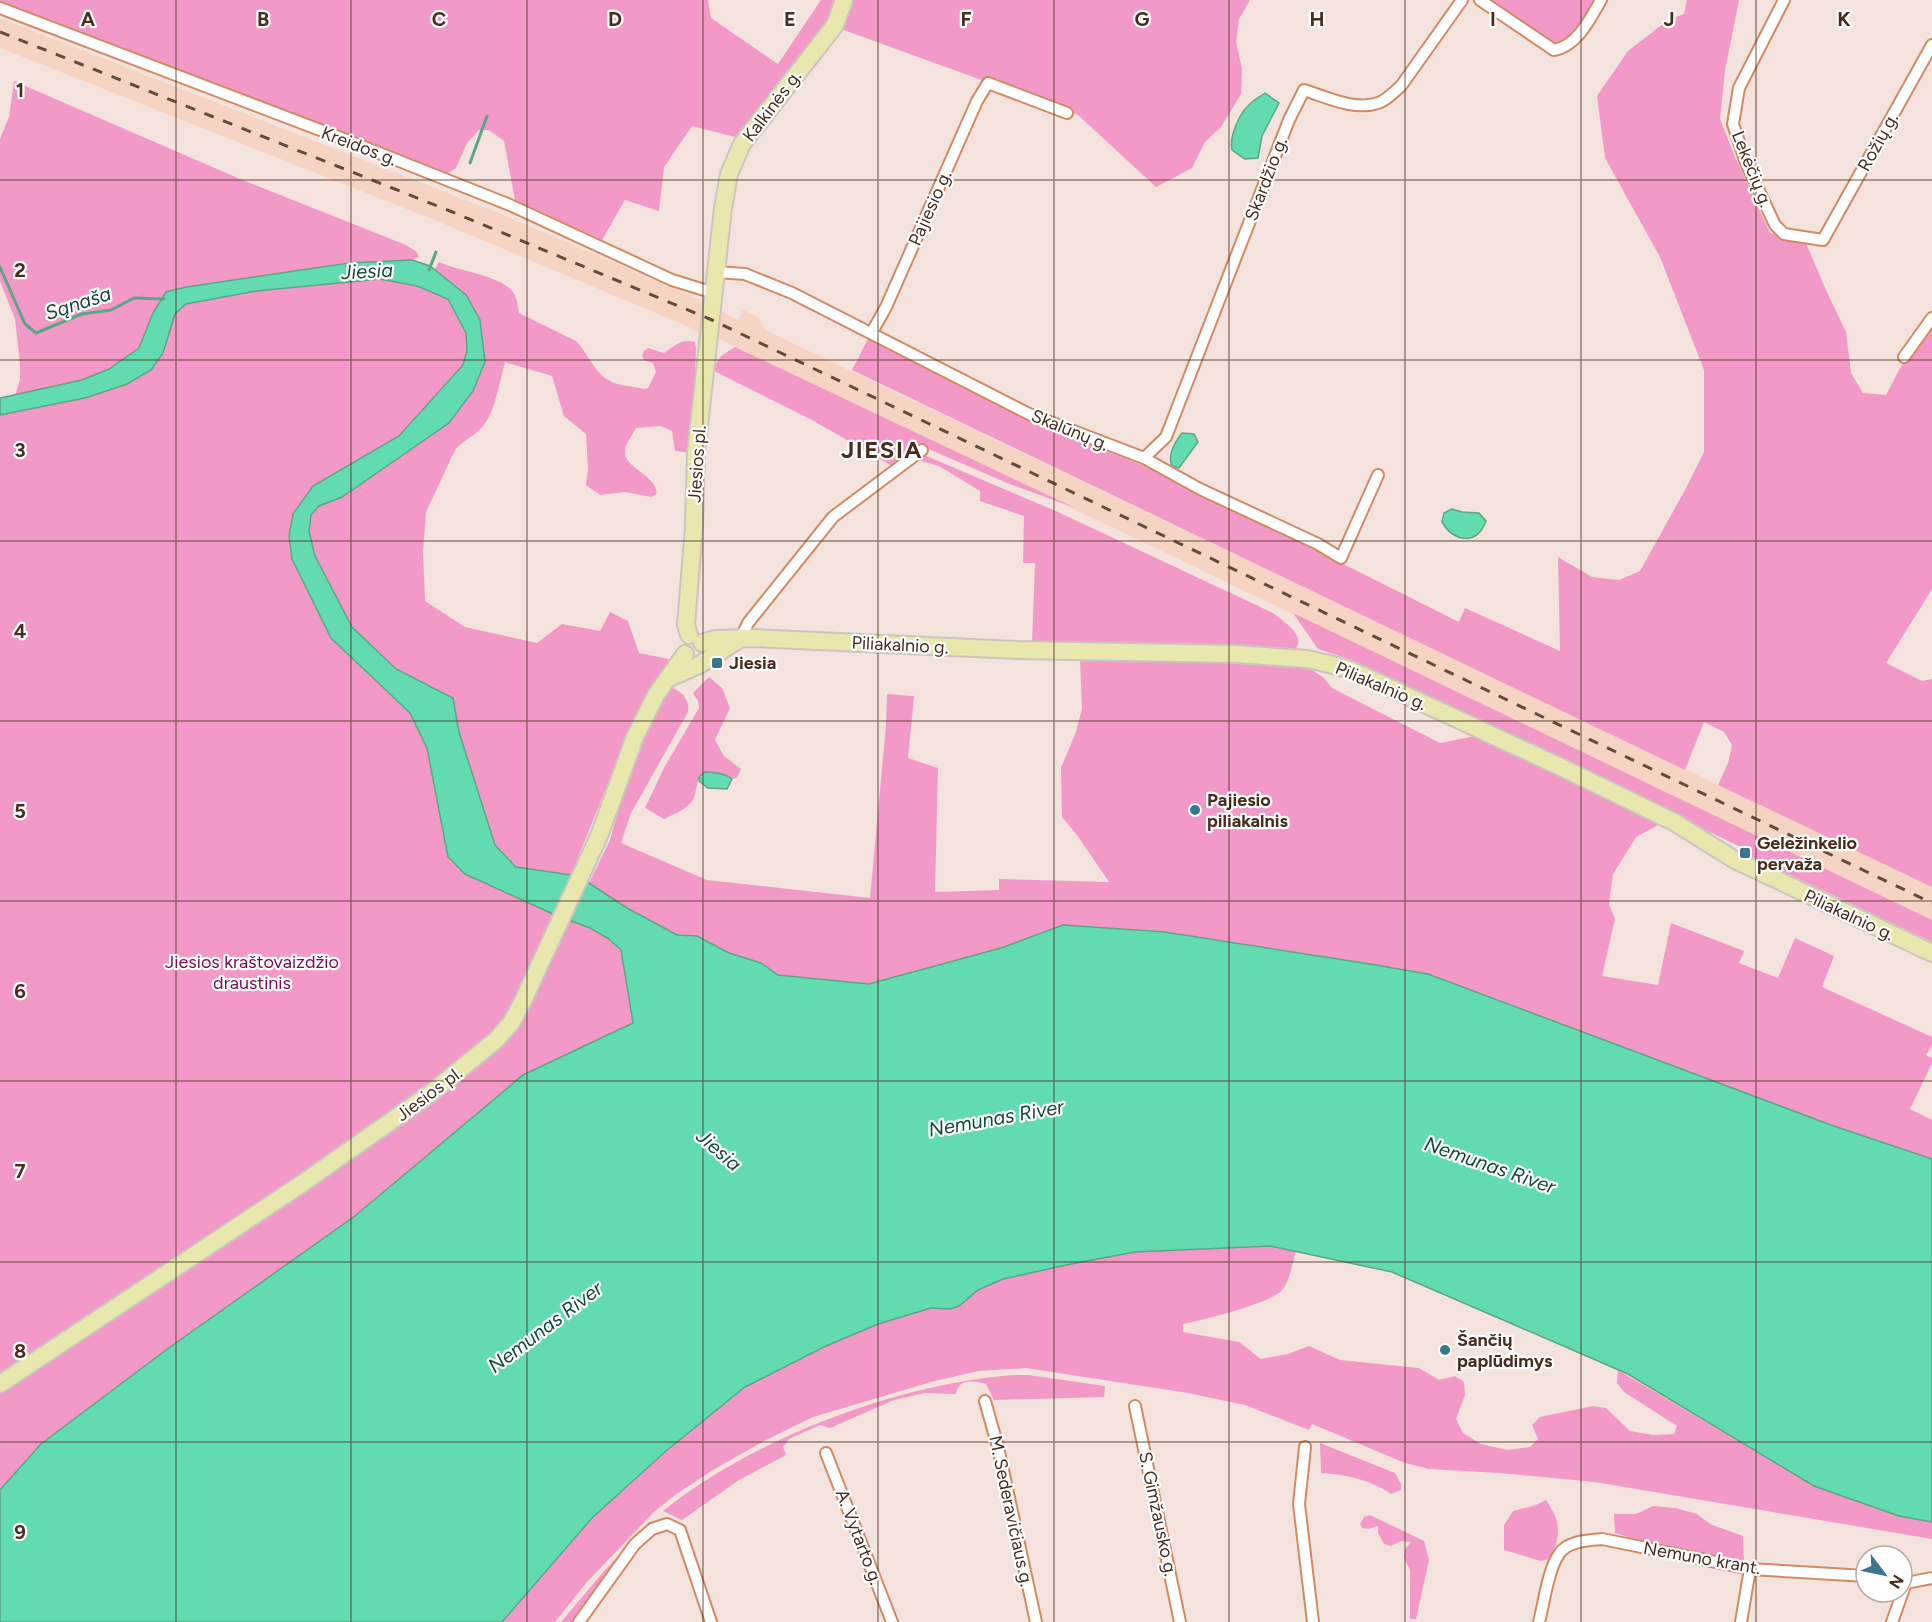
<svg xmlns="http://www.w3.org/2000/svg" width="1932" height="1622" viewBox="0 0 1932 1622" font-family="Figtree,sans-serif">
  <style>
    .built { fill: #f6d4c3 }
    .green { fill: #f399c8 }
    .water { fill: #63dbb1; stroke: #5ca685; stroke-width: 1.5 }
    .lines { fill: none; stroke-linecap: round; stroke-linejoin: round }
    .stream { stroke: #5ca685; stroke-width: 3 }
    .minor-casing { stroke: #d28a65; stroke-width: 14 }
    .primary-casing { stroke: #ccc4c0; stroke-width: 20 }
    .minor { stroke: #fff; stroke-width: 10 }
    .primary { stroke: #e8e7ae; stroke-width: 16 }
    .rail { stroke: #664a3c; stroke-width: 3; stroke-dasharray: 10 10; stroke-linecap: butt }
    .grid { fill: none; stroke: #4a2c1d; stroke-width: 1.5; stroke-opacity: 0.55 }
    .poi-dot { fill: #3a758d; stroke: #fff; stroke-width: 2 }
    .labels { text-anchor: middle; stroke-width: 4.5; stroke-linejoin: round; paint-order: stroke }
    .street-label { font-size: 18px; fill: #4a2c1d; stroke: #fff }
    .poi-label { font-size: 18px; font-weight: bold; fill: #4a2c1d; stroke: #fff; text-anchor: start }
    .park-label { font-size: 18px; fill: #780952; stroke: #fff }
    .water-label { font-size: 20px; font-style: italic; fill: #144837; stroke: #fff }
    .district-label { font-size: 24px; font-weight: bold; letter-spacing: 1.5px; fill: #4a2c1d; stroke: #fff }
    .grid-label { font-size: 20px; text-anchor: middle; font-weight: bold; fill: #4a2c1d; stroke: #fff; stroke-width: 4.5; stroke-linejoin: round; paint-order: stroke }
  </style>
  <rect width="100%" height="100%" fill="#f3e3dc"/>
  <g class="built">
    <polygon points="0,18 504,215 705,302 703,331 697,333 689,327 437,221 0,48"/>
    <polygon points="720,310 738,320 743,310 758,317 765,330 1932,887 1932,920 735,347 715,336"/>
  </g>
  <g class="green">
    <polygon points="0,0 708,0 711,18 778,64 821,0 838,0 832,19 739,138 692,126 664,167 659,211 625,200 602,240 515,200 504,141 489,130 479,130 467,143 456,168 448,173 245,98 0,2"/>
    <polygon points="850,0 1250,0 1239,19 1236,42 1242,69 1241,94 1221,127 1205,142 1192,168 1156,187 1078,115 841,29"/>
    <polygon points="1486,0 1601,0 1564,42 1553,44"/>
    <polygon points="1687,0 1739,0 1725,70 1720,119 1735,157 1770,233 1805,241 1826,290 1846,332 1851,373 1863,393 1886,395 1900,368 1932,324 1932,589 1886,663 1922,681 1932,679 1932,887 1718,785 1728,763 1732,745 1724,732 1704,722 1685,770 852,370 868,339 1034,423 1160,472 1459,622 1465,608 1560,651 1558,557 1592,577 1619,580 1640,571 1685,490 1704,452 1704,370 1660,257 1605,158 1597,96 1628,51 1668,20 1684,14"/>
    <polygon points="14,81 240,179 406,245 416,251 419,257 412,260 349,263 186,287 166,292 153,313 139,348 109,369 82,380 15,396 20,379 20,364 15,319 0,281 0,139 9,117"/>
    <path d="M439,262C459,271 491,274 508,287C516,292 518,304 519,313L576,341C588,353 594,373 610,381C619,386 634,386 644,389L648,388L656,372L653,363L644,360L642,356L644,351L648,348L664,353C674,346 682,338 695,342L696,348L692,453L675,451L672,431L661,426L636,428L625,447C625,450 625,454 626,457C632,471 660,479 656,495L651,497L625,492L600,495L586,485L588,469L586,434L564,416L552,376L505,362C500,381 495,410 484,425C477,435 463,440 455,450L426,512L423,551L425,601L465,627L537,643L562,624L600,631L610,612L628,621L639,653L669,659L633,721L571,875L517,867L495,845L459,732L453,698L396,669L352,627L315,556L309,531L311,515L319,506L342,497L449,423L473,391L485,362L466,295L434,270Z"/>
    <polygon points="399,269 453,296 476,353 447,410 316,491 299,524 320,600 411,695 473,851 621,923 633,1023 523,1075 355,1216 41,1444 0,1490 0,405 109,379 139,358 170,299"/>
    <polygon points="735,347 1075,508 1007,483 924,447 892,466 812,420 712,370 721,356"/>
    <path d="M924,455L1058,512L1273,613C1284,622 1308,636 1294,651L1032,643L1035,563H1023L1024,516L980,501V491L939,466L914,459Z"/>
    <polygon points="1293,613 1932,920 1932,942 1748,855 1749,851 1352,660 1318,649"/>
    <path d="M1080,658L1244,661L1307,666L1324,678L1332,688L1440,743L1475,736L1496,744L1660,824L1636,837L1613,874L1609,904L1615,919L1602,976L1658,985L1671,923L1744,951L1739,963L1778,978L1795,938L1834,956L1822,987L1932,1037V1045L1926,1055L1932,1058V1063L1910,1109L1932,1120V1159L1831,1125L1428,974L1165,932L1063,925L1001,948L869,984L778,975L761,963L729,953L697,936L677,935L627,908L589,883L610,840L623,793L644,733L668,691L673,688C683,693 690,700 688,712L631,813L621,843L707,880L870,898L886,725L887,694L914,696L908,758L938,768L935,892L999,890V879L1109,882L1077,835L1062,817L1061,768L1076,732L1082,709Z"/>
    <path d="M709,677L722,688L730,708L715,740L724,756L741,769L737,778L732,779L714,772L701,775C697,782 697,786 695,794C692,808 676,813 664,819L645,808L664,768L699,708L698,701L693,693Z"/>
    <path d="M1270,1246L1296,1251C1292,1263 1290,1282 1281,1291C1268,1304 1203,1320 1183,1324V1332L1239,1342L1261,1359L1288,1354L1309,1346L1340,1360L1419,1368L1439,1380L1455,1376L1464,1382L1465,1395L1456,1419L1463,1433L1481,1444L1507,1450L1530,1447L1538,1439L1532,1425L1540,1417L1593,1406L1606,1408L1630,1431L1653,1435L1674,1434L1677,1426L1624,1392L1617,1383L1618,1370L1814,1486L1899,1516L1932,1522V1539L1595,1482L1500,1473L1429,1469L1405,1463L1312,1424L1309,1430L1245,1405L1188,1393L1026,1368L978,1371L931,1382L813,1417L764,1441L713,1470L675,1495L654,1512L586,1583L555,1622H502L592,1518L666,1451L745,1387L824,1347L878,1324L931,1308L959,1306L978,1290L1003,1279L1071,1264L1135,1252Z"/>
    <path d="M1013,1375H1029L1105,1386L1104,1397L994,1400L986,1384C974,1381 958,1378 956,1394L925,1393L894,1400L830,1428L820,1425L789,1439L783,1447L786,1455L739,1480L682,1520L663,1511C754,1438 897,1384 1013,1375Z"/>
    <path d="M1320,1443L1395,1473L1401,1484V1490L1391,1494C1369,1479 1347,1475 1321,1473Z"/>
    <path d="M1546,1500C1561,1522 1562,1536 1549,1559L1541,1561L1504,1550V1525L1513,1511L1536,1505Z"/>
    <polygon points="1653,1506 1676,1508 1697,1514 1710,1524 1743,1536 1744,1563 1735,1559 1730,1561 1647,1543 1615,1533 1614,1514 1636,1514"/>
    <polygon points="1370,1515 1424,1541 1429,1560 1416,1619 1410,1619 1410,1570 1404,1558 1405,1549 1411,1542 1401,1541 1391,1546 1384,1544 1378,1533 1378,1526 1368,1529 1362,1528 1360,1524 1364,1517"/>
    <polygon points="639,1535 572,1622 561,1622 605,1570"/>
  </g>
  <g class="water">
    <path d="M1265,93L1279,103L1262,136L1258,158L1245,159L1232,150C1229,137 1239,114 1249,105C1253,100 1260,97 1265,93Z"/>
    <polygon points="412,260 430,266 466,295 480,320 485,362 473,391 449,423 342,497 319,506 311,515 309,531 315,556 352,627 396,669 453,698 459,732 495,845 516,867 571,875 589,883 627,908 677,935 697,936 729,953 761,963 778,975 869,984 1001,948 1063,925 1165,932 1370,964 1428,974 1831,1125 1932,1159 1932,1522 1899,1516 1814,1486 1628,1374 1392,1272 1270,1246 1135,1252 1071,1264 1003,1279 978,1290 959,1306 950,1309 931,1308 878,1324 824,1347 745,1387 666,1451 592,1518 502,1622 0,1622 0,1490 41,1444 166,1350 355,1216 523,1075 633,1023 621,950 609,939 590,928 553,914 465,874 448,857 427,748 410,713 331,638 292,559 289,536 293,514 313,486 399,436 463,365 467,351 466,333 448,299 417,286 380,279 256,291 186,304 175,314 163,353 151,370 127,384 85,398 0,415 0,398 82,380 109,369 139,348 153,313 166,292 186,287 349,263"/>
    <path d="M1182,433L1194,434L1198,442L1179,468L1172,466C1167,455 1175,442 1182,433Z"/>
    <path d="M1452,509L1462,512L1479,513L1486,521C1477,546 1454,542 1442,522L1444,513Z"/>
    <path d="M705,772C714,772 725,773 732,779L727,789L708,788L699,781V777Z"/>
  </g>
  <g class="lines">
    <g class="stream">
      <polyline points="470,163 487,116"/>
      <polyline points="0,267 25,324 36,333 82,314 111,310 134,298 164,299"/>
      <polyline points="429,270 436,252"/>
    </g>
    <defs>
      <g id="minor">
        <path d="M1480,0L1554,50C1577,46 1590,19 1601,0"/>
        <polyline points="1784,0 1739,88 1733,124 1746,163 1775,225 1784,234 1823,240 1932,45"/>
        <polyline points="0,8 349,141 510,205 672,280 714,293"/>
        <polyline points="716,272 745,274 792,293 1029,414 1144,458 1200,489 1318,544 1341,558 1378,475"/>
        <polyline points="872,332 886,307 977,101 988,83 1067,113"/>
        <polyline points="1904,357 1932,318"/>
        <path d="M1144,458L1166,437L1289,120L1304,90C1326,97 1355,111 1378,103C1387,100 1394,92 1401,86L1462,0"/>
        <polyline points="741,638 748,623 833,517 922,450"/>
        <polyline points="985,1401 998,1447 1036,1622"/>
        <polyline points="1135,1406 1180,1622"/>
        <polyline points="1305,1447 1299,1504 1313,1622"/>
        <polyline points="826,1453 892,1622"/>
        <polyline points="1902,1581 1906,1583 1932,1578"/>
        <polyline points="579,1622 635,1544 652,1529 667,1524 680,1530 711,1622"/>
        <path d="M1539,1622C1544,1603 1548,1570 1559,1554C1567,1541 1589,1540 1602,1539L1750,1569L1866,1576"/>
        <polyline points="1741,1622 1750,1569"/>
        <polyline points="1892,1622 1906,1583"/>
      </g>
      <g id="primary">
        <polyline points="689,635 686,625 694,527 696,453 723,208 729,174 742,144 835,25 844,0"/>
        <polyline points="702,643 715,639 753,638 1018,650 1235,654 1307,659 1325,663 1348,669 1386,686 1569,771 1674,822 1735,860 1932,953"/>
        <polyline points="667,679 699,665 741,638"/>
        <polyline points="0,1384 300,1185 431,1093 496,1040 511,1023 522,1003 599,836 635,737 656,695 685,654"/>
      </g>
    </defs>
    <use href="#minor" class="minor-casing"/>
    <use href="#primary" class="primary-casing"/>
    <use href="#minor" class="minor"/>
    <use href="#primary" class="primary"/>
    <polyline class="rail" points="0,32 450,211 712,320 1932,903"/>
  </g>
  <path class="grid" d="M176,0V1622M351,0V1622M527,0V1622M703,0V1622M878,0V1622M1054,0V1622M1229,0V1622M1405,0V1622M1581,0V1622M1756,0V1622M0,180H1932M0,360H1932M0,541H1932M0,721H1932M0,901H1932M0,1081H1932M0,1262H1932M0,1442H1932"/>
  <g class="poi-dot">
    <rect x="711" y="657" width="12" height="12" rx="3"/>
    <circle cx="1195" cy="810" r="6"/>
    <rect x="1739" y="847" width="12" height="12" rx="3"/>
    <circle cx="1445" cy="1350" r="6"/>
  </g>
  <g class="labels">
    <g class="street-label">
      <text transform="translate(772 106) rotate(-53)" y="6">Kalkinės g.</text>
      <text transform="translate(1878 142) rotate(-61)" y="6">Rožių g.</text>
      <text transform="translate(359 146) rotate(21)" y="6">Kreidos g.</text>
      <text transform="translate(1752 169) rotate(68)" y="6">Lekėčių g.</text>
      <text transform="translate(1266 179) rotate(-69)" y="6">Skardžio g.</text>
      <text transform="translate(930 208) rotate(-66)" y="6">Pajiesio g.</text>
      <text transform="translate(1070 430) rotate(22)" y="6">Skalūnų g.</text>
      <text transform="translate(697 464) rotate(-86)" y="6">Jiesios pl.</text>
      <text transform="translate(900 645) rotate(3)" y="6">Piliakalnio g.</text>
      <text transform="translate(1381 686) rotate(23)" y="6">Piliakalnio g.</text>
      <text transform="translate(1849 915) rotate(25)" y="6">Piliakalnio g.</text>
      <text transform="translate(429 1094) rotate(-37)" y="6">Jiesios pl.</text>
      <text transform="translate(1011 1511) rotate(78)" y="6">M. Sederavičiaus g.</text>
      <text transform="translate(1158 1514) rotate(78)" y="6">S. Gimžausko g.</text>
      <text transform="translate(859 1537) rotate(69)" y="6">A. Vytarto g.</text>
      <text transform="translate(1702 1558) rotate(10)" y="6">Nemuno krant.</text>
    </g>
    <g class="poi-label">
      <text x="729" y="669">Jiesia</text>
      <text x="1207" y="806">Pajiesio<tspan x="1207" dy="21">piliakalnis</tspan></text>
      <text x="1757" y="849">Geležinkelio<tspan x="1757" dy="21">pervaža</tspan></text>
      <text x="1457" y="1346">Šančių<tspan x="1457" dy="21">paplūdimys</tspan></text>
    </g>
    <g class="park-label">
      <text x="252" y="968">Jiesios kraštovaizdžio<tspan x="252" dy="21">draustinis</tspan></text>
    </g>
    <g class="water-label">
      <text transform="translate(367 271) rotate(-3)" y="7">Jiesia</text>
      <text transform="translate(78 303) rotate(-18)" y="7">Sąnaša</text>
      <text transform="translate(996 1118) rotate(-10)" y="7">Nemunas River</text>
      <text transform="translate(719 1150) rotate(41)" y="7">Jiesia</text>
      <text transform="translate(1490 1165) rotate(19)" y="7">Nemunas River</text>
      <text transform="translate(545 1327) rotate(-37)" y="7">Nemunas River</text>
    </g>
    <g class="district-label">
      <text x="882" y="458">JIESIA</text>
    </g>
  </g>
  <g class="grid-label">
    <text x="88" y="26">A</text>
    <text x="263" y="26">B</text>
    <text x="439" y="26">C</text>
    <text x="615" y="26">D</text>
    <text x="790" y="26">E</text>
    <text x="966" y="26">F</text>
    <text x="1142" y="26">G</text>
    <text x="1317" y="26">H</text>
    <text x="1493" y="26">I</text>
    <text x="1669" y="26">J</text>
    <text x="1844" y="26">K</text>
    <text x="20" y="97">1</text>
    <text x="20" y="277">2</text>
    <text x="20" y="457">3</text>
    <text x="20" y="638">4</text>
    <text x="20" y="818">5</text>
    <text x="20" y="998">6</text>
    <text x="20" y="1178">7</text>
    <text x="20" y="1358">8</text>
    <text x="20" y="1539">9</text>
  </g>
  <g transform="translate(1884 1574) rotate(122)"><circle r="28" fill="#ffffff" stroke="#b7aba5" stroke-width="1.5"/>
  <path d="M0-4.5L10 22L0 15L-10 22Z" fill="#3a758d"/>
  <text y="-9" font-size="16" font-weight="bold" text-anchor="middle" fill="#4a2c1d">N</text>
  </g>
</svg>
